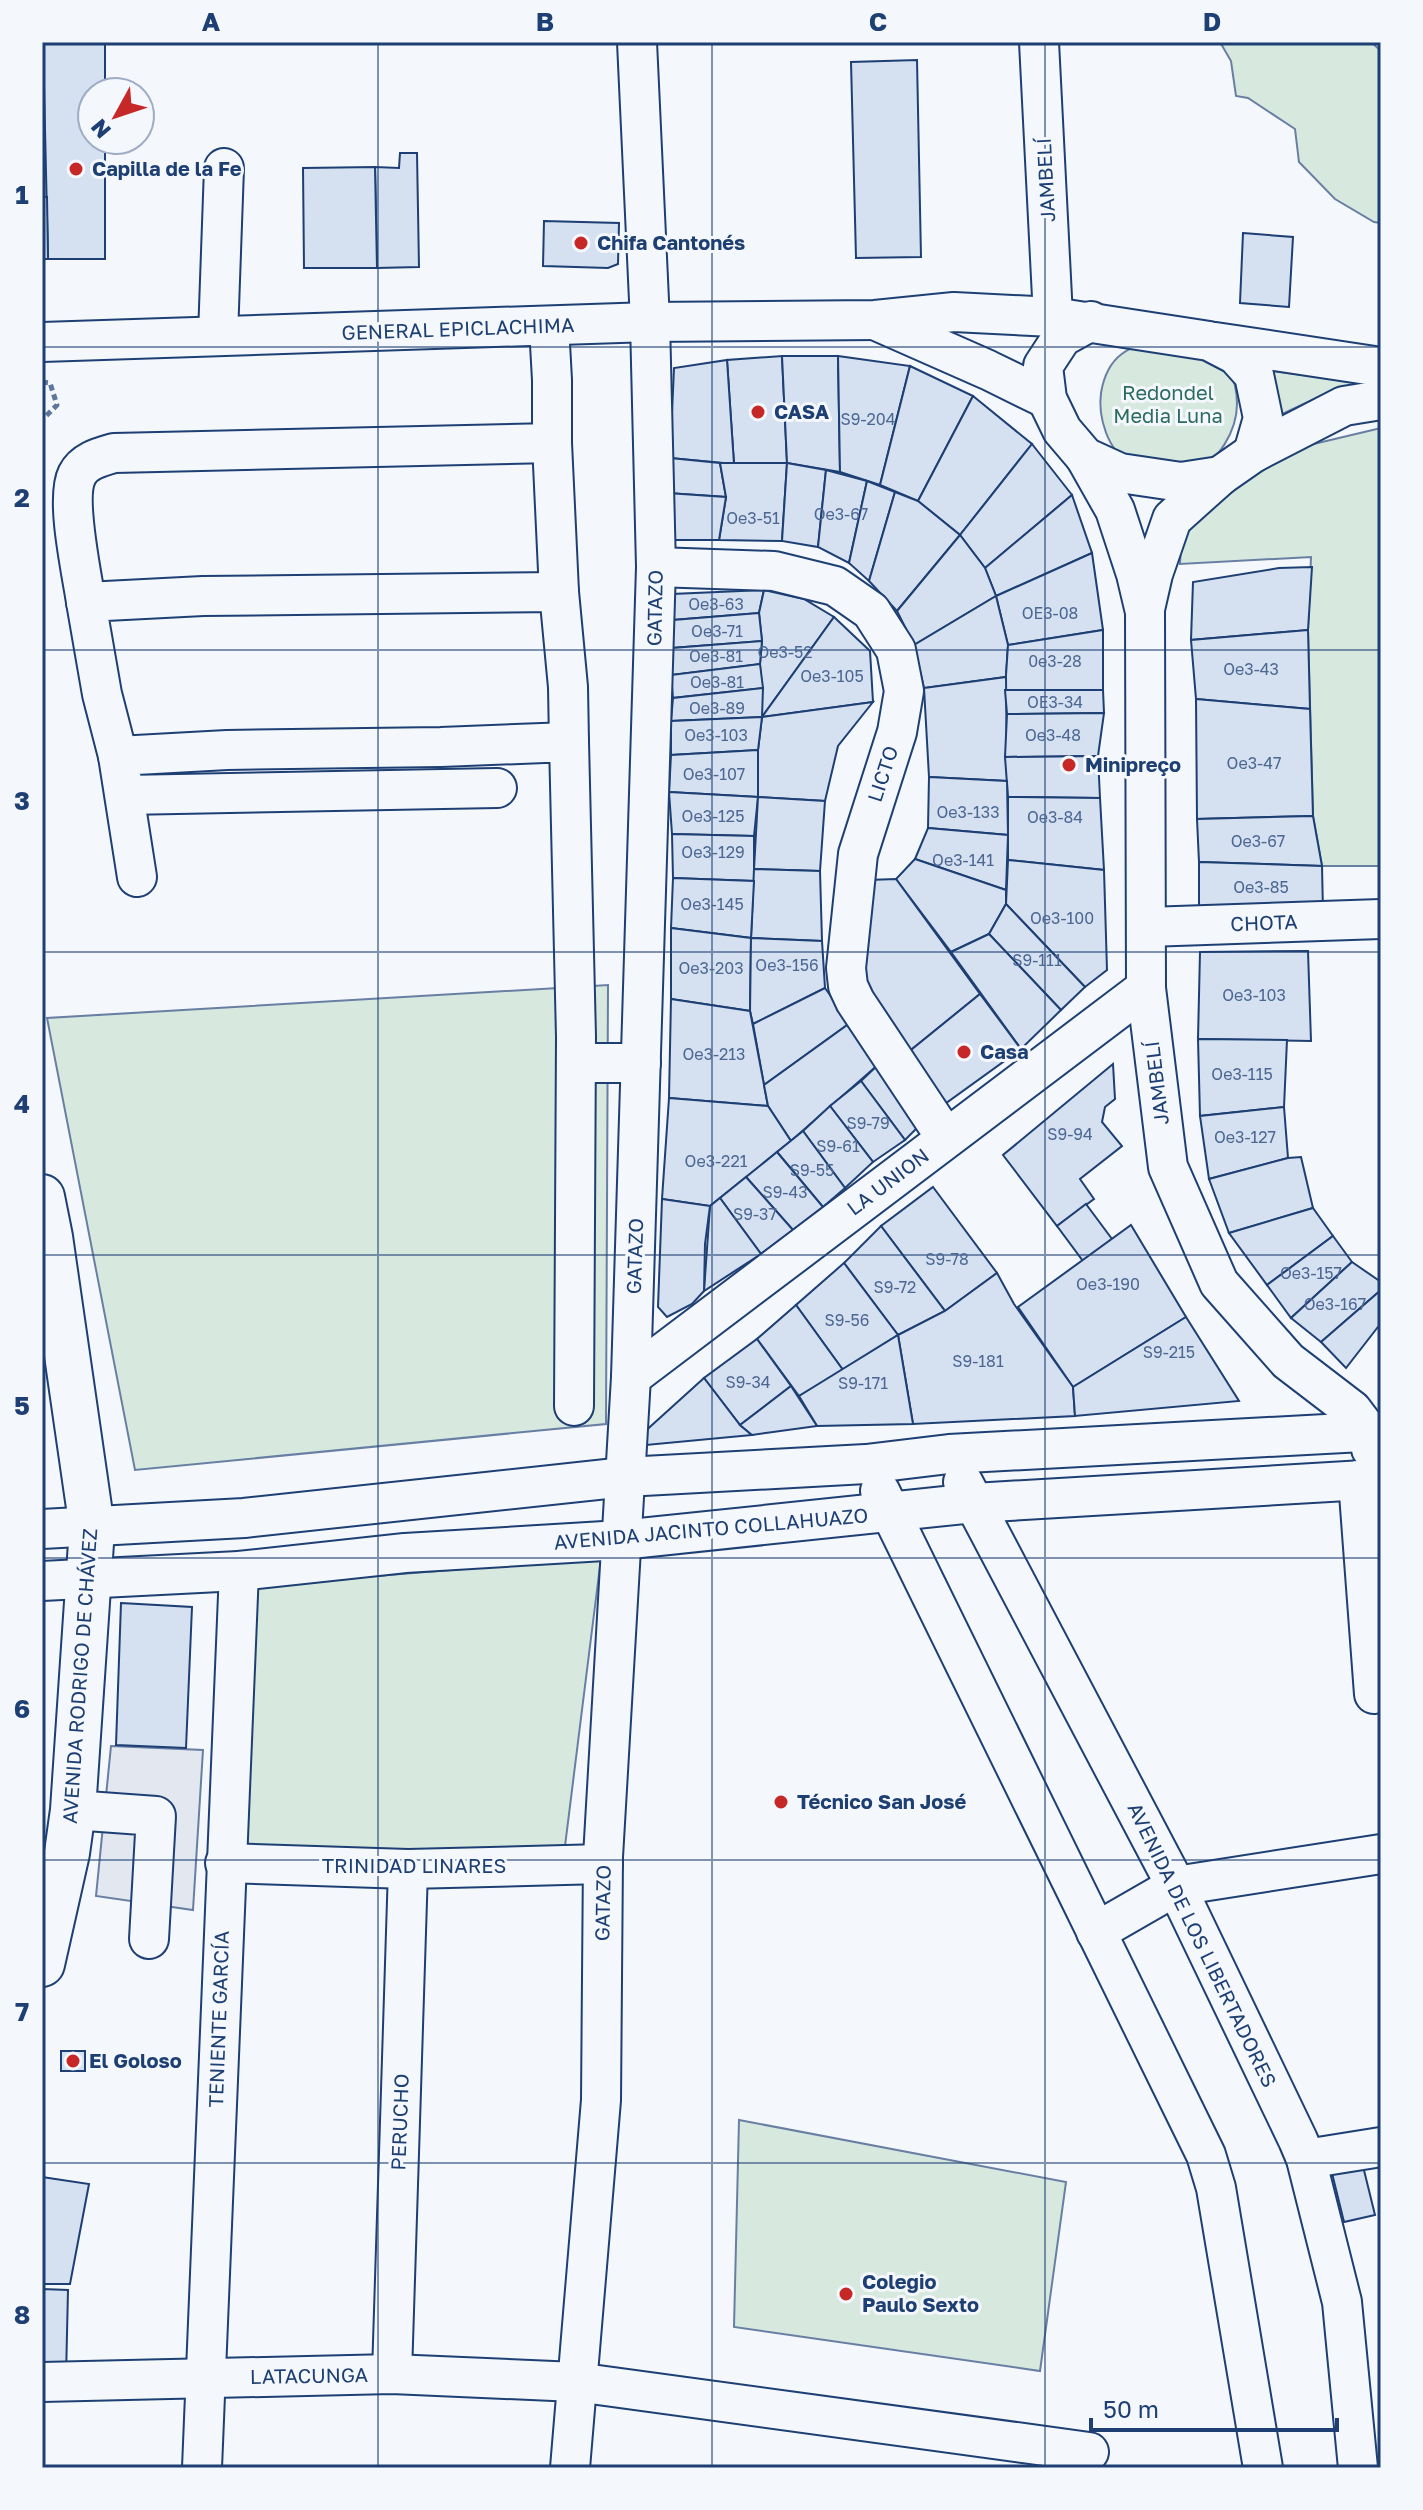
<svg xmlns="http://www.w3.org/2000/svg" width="1423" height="2510" viewBox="0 0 1423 2510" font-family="'Golos Text',sans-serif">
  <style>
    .green { fill: #d7e8df; stroke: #687fa3; stroke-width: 2 }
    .parking { fill: #e3e8f0; stroke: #687fa3; stroke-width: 2 }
    .building { fill: #d5e0f0; stroke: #1d3f73; stroke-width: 2 }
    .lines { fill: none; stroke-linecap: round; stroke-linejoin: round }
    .minor-casing { stroke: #1d3f73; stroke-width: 42 }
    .major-casing { stroke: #1d3f73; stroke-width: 48 }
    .path { stroke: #5e769c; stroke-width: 5; stroke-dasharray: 6 4; stroke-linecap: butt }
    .minor { stroke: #f4f7fb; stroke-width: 38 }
    .major { stroke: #f4f7fb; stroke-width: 44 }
    .grid { fill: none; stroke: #1d3f73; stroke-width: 2; stroke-opacity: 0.55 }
    .poi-dot { fill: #c62828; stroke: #f4f7fb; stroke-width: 3 }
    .labels { text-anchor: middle; stroke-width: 6; stroke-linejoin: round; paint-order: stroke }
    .number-label { font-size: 16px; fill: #4b6792 }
    .poi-label { font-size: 20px; font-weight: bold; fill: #1d3f73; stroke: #f4f7fb; text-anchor: start }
    .street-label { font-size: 20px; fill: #1d3f73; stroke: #f4f7fb }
    .park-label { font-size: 20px; fill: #2c6c60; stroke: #f4f7fb }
    .neatline { fill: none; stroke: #1d3f73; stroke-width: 3 }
    .grid-label { font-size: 26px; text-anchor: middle; font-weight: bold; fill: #1d3f73 }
  </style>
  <rect width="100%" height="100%" fill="#f4f7fb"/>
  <g class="green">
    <polygon points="1220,42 1371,42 1381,51 1381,223 1374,222 1335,199 1299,162 1295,129 1248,98 1236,96 1231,61"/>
    <path d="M1170,335C1184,344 1216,359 1227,370C1235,377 1237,394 1237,404C1237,428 1219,466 1191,469C1182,470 1170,466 1161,465C1152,463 1140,463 1131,461C1107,453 1098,415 1101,393C1108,350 1134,346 1170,335Z"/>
    <polygon points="1273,371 1361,383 1334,390 1280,415"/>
    <polygon points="1381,428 1381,866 1322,866 1313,816 1308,630 1311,557 1180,564 1182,528 1231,481 1301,447"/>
    <polygon points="608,985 606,1424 135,1470 47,1018"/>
    <polygon points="601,1558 563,1862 247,1856 250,1586"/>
    <polygon points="739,2120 1066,2182 1040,2371 734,2327"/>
  </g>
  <polygon class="parking" points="111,1746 203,1750 193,1910 96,1896"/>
  <g class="building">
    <polygon points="43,42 105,42 105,92 92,92 92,140 105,140 105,259 48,259"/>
    <polygon points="917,60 921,257 856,258 851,62"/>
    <polygon points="400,153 417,153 419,267 377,268 375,167 399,168"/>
    <polygon points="375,167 377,268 304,268 303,168"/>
    <polygon points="42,197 47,197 48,259 42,259"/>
    <polygon points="544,221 619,223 618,264 608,268 543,266"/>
    <polygon points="1243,233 1293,237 1289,307 1240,303"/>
    <polygon points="782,356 787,463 734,464 727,360"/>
    <polygon points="782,356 838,356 840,472 787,463"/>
    <polygon points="838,356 910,366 880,485 840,472"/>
    <polygon points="727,360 734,464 670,458 674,368"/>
    <polygon points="910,366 973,396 918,501 880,485"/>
    <polygon points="973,396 1032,444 960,535 918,501"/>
    <polygon points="1032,444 1072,495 985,568 960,535"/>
    <polygon points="670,458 720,463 726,497 667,493"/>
    <polygon points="720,463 787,463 782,541 719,540 726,497"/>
    <polygon points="787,463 826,470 818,547 782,541"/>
    <polygon points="826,470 867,481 849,563 818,547"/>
    <polygon points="867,481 895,492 869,581 849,563"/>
    <polygon points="895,492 918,501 960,535 897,611 869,581"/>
    <polygon points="667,493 726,497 719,540 666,540"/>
    <polygon points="1072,495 1092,553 996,596 985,568"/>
    <polygon points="960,535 985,568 996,596 914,645 897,611"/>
    <polygon points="1092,553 1103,630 1008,645 996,596"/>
    <polygon points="1312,567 1308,630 1191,640 1193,582 1279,568"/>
    <polygon points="764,590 759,613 673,620 672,594"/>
    <polygon points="764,590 804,599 834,617 762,717 760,664 762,641 759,613"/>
    <polygon points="996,596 1008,645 1006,677 924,688 914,645"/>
    <polygon points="759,613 762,641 672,648 673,620"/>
    <polygon points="834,617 870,651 873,702 762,717"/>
    <polygon points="1103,630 1103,690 1005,690 1008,645"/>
    <polygon points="1308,630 1310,709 1196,699 1191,640"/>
    <polygon points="762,641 760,664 671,675 672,648"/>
    <polygon points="760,664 763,688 673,698 671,675"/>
    <polygon points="1006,677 1007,781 929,777 924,688"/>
    <polygon points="763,688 762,717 671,721 673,698"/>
    <polygon points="1005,690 1103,690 1104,713 1007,714"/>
    <polygon points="1196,699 1310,709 1313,816 1197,819"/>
    <polygon points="873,702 838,746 825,801 758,797 758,750 762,717"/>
    <polygon points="1104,713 1098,756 1005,757 1007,714"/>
    <polygon points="762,717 758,750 671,755 671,721"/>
    <polygon points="758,750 758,797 669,792 671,755"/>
    <polygon points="1098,756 1100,798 1008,797 1005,757"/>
    <polygon points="929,777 1007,781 1008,835 928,828"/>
    <polygon points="669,792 758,797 754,836 672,834"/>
    <polygon points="758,797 825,801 820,871 754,869"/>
    <polygon points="1008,797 1100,798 1104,870 1008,860"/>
    <polygon points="1313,816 1322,866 1199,862 1197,819"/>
    <polygon points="928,828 1008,835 1006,890 915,859"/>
    <polygon points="672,834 754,836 754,881 673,878"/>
    <polygon points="915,859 1006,890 1006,904 989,934 951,952 896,879"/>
    <polygon points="1008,860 1104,870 1107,970 1085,987 1006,904"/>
    <polygon points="1199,862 1322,866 1323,912 1199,908"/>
    <polygon points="754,869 820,871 822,941 751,938"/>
    <polygon points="673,878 754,881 751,938 671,928"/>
    <polygon points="896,879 980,994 906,1054 858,973 868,880"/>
    <polygon points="1006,904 1085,987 1061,1010 989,934"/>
    <polygon points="671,928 751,938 750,1011 671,999"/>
    <polygon points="989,934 1061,1010 1021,1049 951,952"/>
    <polygon points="751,938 822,941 825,988 753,1024 750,1011"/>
    <polygon points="1308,951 1311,1041 1198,1039 1200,952"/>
    <polygon points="825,988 850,1023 764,1085 753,1024"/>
    <polygon points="980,994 1021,1049 942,1106 906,1054"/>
    <polygon points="671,999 750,1011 768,1106 669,1098"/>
    <polygon points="850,1023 880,1063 791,1141 768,1106 764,1085"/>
    <polygon points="1198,1039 1287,1040 1284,1107 1200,1116"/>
    <polygon points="880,1063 922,1123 905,1140 861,1081"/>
    <polygon points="1113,1064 1115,1099 1105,1107 1102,1122 1122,1146 1080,1179 1094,1199 1057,1226 1003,1155"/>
    <polygon points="861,1081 905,1140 873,1162 830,1106"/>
    <polygon points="669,1098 768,1106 791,1141 710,1206 662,1199"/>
    <polygon points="830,1106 873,1162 845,1188 803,1131"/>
    <polygon points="1284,1107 1288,1158 1209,1179 1200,1116"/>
    <polygon points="803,1131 845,1188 823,1207 777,1152"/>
    <polygon points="777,1152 823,1207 793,1230 746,1177"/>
    <polygon points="1301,1157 1313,1208 1229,1233 1209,1179 1288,1158"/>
    <polygon points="746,1177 793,1230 761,1254 720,1198"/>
    <polygon points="933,1187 997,1273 945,1311 881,1226"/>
    <polygon points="720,1198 761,1254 704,1291 710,1206"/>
    <polygon points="662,1199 710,1206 705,1244 704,1291 692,1304 667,1317 658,1307"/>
    <polygon points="1086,1204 1112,1239 1083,1261 1057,1226"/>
    <polygon points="1313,1208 1333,1236 1267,1285 1229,1233"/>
    <polygon points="1131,1225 1186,1317 1073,1387 1018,1307"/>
    <polygon points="881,1226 945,1311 898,1335 844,1263"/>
    <polygon points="1333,1236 1352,1262 1291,1318 1267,1285"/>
    <polygon points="1352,1262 1381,1282 1381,1290 1321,1342 1291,1318"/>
    <polygon points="844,1263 898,1335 843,1370 796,1305"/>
    <polygon points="997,1273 1014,1304 1073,1387 1075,1416 913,1424 898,1335 945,1311"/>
    <polygon points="1381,1290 1381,1323 1346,1368 1321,1342"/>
    <polygon points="796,1305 843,1370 799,1396 757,1339"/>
    <polygon points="1186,1317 1239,1401 1075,1416 1073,1387"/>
    <polygon points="898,1335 913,1424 817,1426 799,1396"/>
    <polygon points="757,1339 791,1386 740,1425 704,1378"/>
    <polygon points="704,1378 740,1425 752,1435 646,1445 641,1435"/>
    <polygon points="791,1386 817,1426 752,1435 740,1425"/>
    <polygon points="121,1603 192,1607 186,1748 116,1745"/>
    <rect x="61" y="2051" width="24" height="20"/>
    <polygon points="1361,2158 1375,2215 1344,2222 1330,2165"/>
    <polygon points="42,2177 89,2184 70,2284 42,2284"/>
    <polygon points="42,2289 68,2290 66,2377 42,2377"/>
  </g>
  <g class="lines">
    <defs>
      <g id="minor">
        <polyline points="1039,42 1053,317"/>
        <polyline points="877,321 988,370 1047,399"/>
        <polyline points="1091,321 1062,337 1043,366 1047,399 1062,430 1085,457 1120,473 1181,482 1220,476 1253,453 1344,406 1381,400"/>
        <polyline points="218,336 224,168"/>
        <polyline points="42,342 650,322 875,320 954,312 1053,317 1209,341 1236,355 1254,375 1263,418 1253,453"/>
        <polyline points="1215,342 1381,367"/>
        <polyline points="552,443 559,592"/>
        <polyline points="1085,457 1115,510 1136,574 1145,612 1146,988 1168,1167 1219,1283 1288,1361 1352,1410 1368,1431 1371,1449"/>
        <polyline points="656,567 774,571 835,586 871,611 896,650 904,691 897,732 858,854 846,968 848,986 855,1001 946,1138"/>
        <path d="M86,602C82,574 65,499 77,475C84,461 100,457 114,453L552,443V380L549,326"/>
        <polyline points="1145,609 1153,574 1172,519 1220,476"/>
        <polyline points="118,756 102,694 86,602 203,596 559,592 568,687 569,742"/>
        <polyline points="125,795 497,788"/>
        <polyline points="137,877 118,756 227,750 441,747 569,742 576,1037 574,1406"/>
        <polyline points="1147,927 1381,919"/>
        <polyline points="576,1063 641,1063"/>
        <polyline points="631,1377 1146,988"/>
        <polyline points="1358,1480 1374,1694"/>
        <polyline points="963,1482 1176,1886 1298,2140 1306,2159 1342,2302 1358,2468"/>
        <polyline points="880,1491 1206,2155 1216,2188 1263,2468"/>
        <polyline points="42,1529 244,1518 625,1477 866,1464 949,1454 1381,1431"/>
        <polyline points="42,1581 239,1571 405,1553 621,1540 974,1503 1381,1479"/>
        <polyline points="73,1810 156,1816 149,1939"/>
        <polyline points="225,1863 408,1869 603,1864"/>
        <polyline points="1096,1932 1176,1886 1381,1854"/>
        <polyline points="1306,2159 1381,2147"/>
        <polyline points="392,2374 408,1869"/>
        <polyline points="42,2382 392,2374 576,2382 1089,2452"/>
        <polyline points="202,2468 239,1571"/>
        <polyline points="570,2468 601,2100 603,1857 631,1377 656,567 650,322 637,42"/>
      </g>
      <polyline id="major" points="42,1197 50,1237 92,1528 73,1810 67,1853 42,1964"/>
    </defs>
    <use href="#minor" class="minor-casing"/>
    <use href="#major" class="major-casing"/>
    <polyline class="path" points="42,382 50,383 57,405 42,420"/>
    <use href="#minor" class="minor"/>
    <use href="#major" class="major"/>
  </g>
  <path class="grid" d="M378,42V2468M712,42V2468M1045,42V2468M42,347H1381M42,650H1381M42,952H1381M42,1255H1381M42,1558H1381M42,1860H1381M42,2163H1381"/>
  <g class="poi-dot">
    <circle cx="76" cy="169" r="8"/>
    <circle cx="581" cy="243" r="8"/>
    <circle cx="758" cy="412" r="8"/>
    <circle cx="1069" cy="765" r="8"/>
    <circle cx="964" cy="1052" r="8"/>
    <circle cx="781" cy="1802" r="8"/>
    <circle cx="73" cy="2061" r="8"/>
    <circle cx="846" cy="2294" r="8"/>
  </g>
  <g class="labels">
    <g class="number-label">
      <text x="868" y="425">S9-204</text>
      <text x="841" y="520">Oe3-67</text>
      <text x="753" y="524">Oe3-51</text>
      <text x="716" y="610">Oe3-63</text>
      <text x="1050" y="619">OE3-08</text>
      <text x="717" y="637">Oe3-71</text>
      <text x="785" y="658">Oe3-52</text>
      <text x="716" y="662">Oe3-81</text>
      <text x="1055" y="667">0e3-28</text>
      <text x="1251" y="675">Oe3-43</text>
      <text x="832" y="682">Oe3-105</text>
      <text x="717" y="688">Oe3-81</text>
      <text x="1055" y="708">OE3-34</text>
      <text x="717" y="714">Oe3-89</text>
      <text x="716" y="741">Oe3-103</text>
      <text x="1053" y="741">Oe3-48</text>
      <text x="1254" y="769">Oe3-47</text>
      <text x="714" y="780">Oe3-107</text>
      <text x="968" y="818">Oe3-133</text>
      <text x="713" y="822">Oe3-125</text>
      <text x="1055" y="823">Oe3-84</text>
      <text x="1258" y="847">Oe3-67</text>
      <text x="713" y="858">Oe3-129</text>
      <text x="963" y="866">Oe3-141</text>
      <text x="1261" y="893">Oe3-85</text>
      <text x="712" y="910">Oe3-145</text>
      <text x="1062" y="924">Oe3-100</text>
      <text x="1037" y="966">S9-111</text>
      <text x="787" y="971">Oe3-156</text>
      <text x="711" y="974">Oe3-203</text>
      <text x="1254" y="1001">Oe3-103</text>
      <text x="714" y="1060">Oe3-213</text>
      <text x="1242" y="1080">Oe3-115</text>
      <text x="868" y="1129">S9-79</text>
      <text x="1070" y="1140">S9-94</text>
      <text x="1245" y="1143">Oe3-127</text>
      <text x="838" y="1152">S9-61</text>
      <text x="716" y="1167">Oe3-221</text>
      <text x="812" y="1176">S9-55</text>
      <text x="785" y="1198">S9-43</text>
      <text x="755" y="1220">S9-37</text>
      <text x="947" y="1265">S9-78</text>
      <text x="1311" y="1279">Oe3-157</text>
      <text x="1108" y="1290">Oe3-190</text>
      <text x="895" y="1293">S9-72</text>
      <text x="1335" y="1310">Oe3-167</text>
      <text x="847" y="1326">S9-56</text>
      <text x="1169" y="1358">S9-215</text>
      <text x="978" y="1367">S9-181</text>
      <text x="748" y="1388">S9-34</text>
      <text x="863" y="1389">S9-171</text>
    </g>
    <g class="poi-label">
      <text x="92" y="176">Capilla de la Fe</text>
      <text x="597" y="250">Chifa Cantonés</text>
      <text x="774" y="419">CASA</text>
      <text x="1085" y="772">Minipreço</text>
      <text x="980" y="1059">Casa</text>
      <text x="797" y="1809">Técnico San José</text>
      <text x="89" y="2068">El Goloso</text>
      <text x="862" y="2289">Colegio<tspan x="862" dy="23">Paulo Sexto</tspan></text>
    </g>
    <g class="street-label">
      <text transform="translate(1046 180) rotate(-93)" y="7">JAMBELÍ</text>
      <text transform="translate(458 329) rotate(-2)" y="7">GENERAL EPICLACHIMA</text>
      <text transform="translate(655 608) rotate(-89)" y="7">GATAZO</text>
      <text transform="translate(883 774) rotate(-72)" y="7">LICTO</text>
      <text transform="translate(1264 923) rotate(-2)" y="7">CHOTA</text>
      <text transform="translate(1157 1083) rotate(-97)" y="7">JAMBELÍ</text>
      <text transform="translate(888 1182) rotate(-37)" y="7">LA UNION</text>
      <text transform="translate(635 1256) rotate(-88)" y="7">GATAZO</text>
      <text transform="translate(711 1529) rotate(-5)" y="7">AVENIDA JACINTO COLLAHUAZO</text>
      <text transform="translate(80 1676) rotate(-86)" y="7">AVENIDA RODRIGO DE CHÁVEZ</text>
      <text x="414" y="1873">TRINIDAD LINARES</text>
      <text transform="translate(603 1903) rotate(-89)" y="7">GATAZO</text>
      <text transform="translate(1202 1945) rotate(64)" y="7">AVENIDA DE LOS LIBERTADORES</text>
      <text transform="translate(219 2019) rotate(-88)" y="7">TENIENTE GARCÍA</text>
      <text transform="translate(400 2122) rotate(-88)" y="7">PERUCHO</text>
      <text transform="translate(309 2376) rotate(-1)" y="7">LATACUNGA</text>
    </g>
    <g class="park-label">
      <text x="1168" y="400">Redondel<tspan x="1168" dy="23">Media Luna</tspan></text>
    </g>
  </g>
  <rect width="1423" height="2510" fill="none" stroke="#f4f7fb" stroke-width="88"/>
  <g transform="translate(116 116) rotate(230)"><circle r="38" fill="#f4f7fb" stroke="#9eadc5" stroke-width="2"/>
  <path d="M0-6L14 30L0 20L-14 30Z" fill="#c62828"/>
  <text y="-12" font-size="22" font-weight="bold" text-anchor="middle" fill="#1d3f73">N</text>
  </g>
  <path d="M1091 2418v12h246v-12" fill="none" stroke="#1d3f73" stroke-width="4"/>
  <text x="1103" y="2418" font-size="24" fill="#1d3f73" stroke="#f4f7fb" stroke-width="6" paint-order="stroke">50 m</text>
  <rect x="44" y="44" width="1335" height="2422" class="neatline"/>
  <g class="grid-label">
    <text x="211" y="31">A</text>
    <text x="545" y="31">B</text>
    <text x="878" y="31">C</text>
    <text x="1212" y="31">D</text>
    <text x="22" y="204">1</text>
    <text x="22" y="507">2</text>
    <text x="22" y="810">3</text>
    <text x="22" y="1113">4</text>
    <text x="22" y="1415">5</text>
    <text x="22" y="1718">6</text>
    <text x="22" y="2021">7</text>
    <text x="22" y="2324">8</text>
  </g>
</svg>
